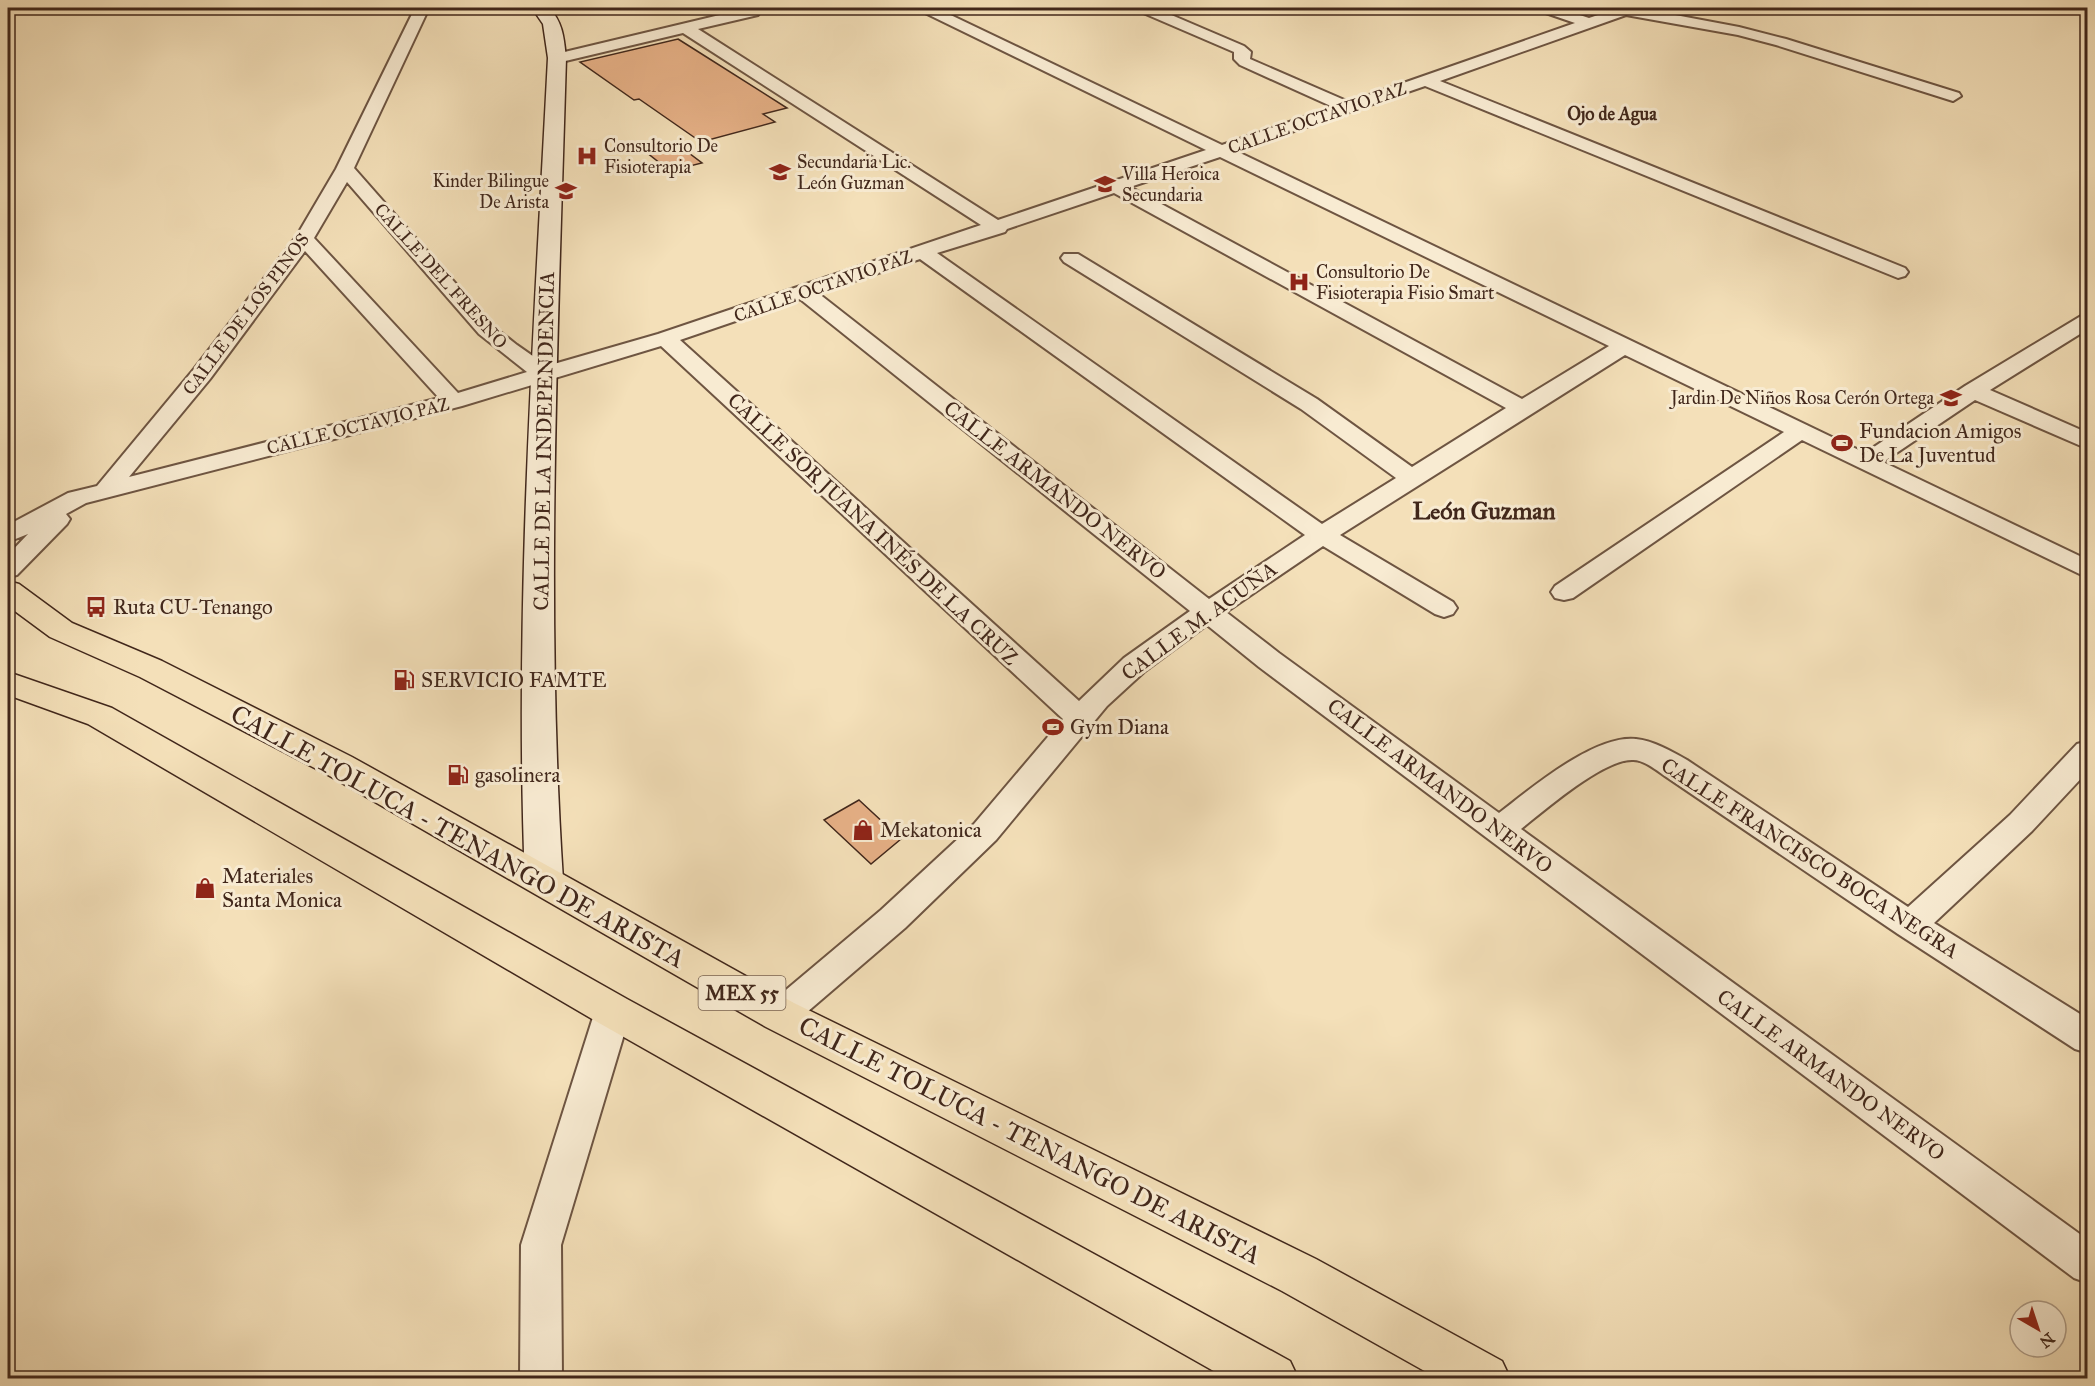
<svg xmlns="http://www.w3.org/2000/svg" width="2095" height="1386" viewBox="0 0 2095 1386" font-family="'IM FELL Great Primer',serif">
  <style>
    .building { fill: #e7b187; stroke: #41271b; stroke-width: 1.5 }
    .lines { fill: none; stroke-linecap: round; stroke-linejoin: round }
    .street-casing { stroke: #6e5542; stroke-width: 4 }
    .secondary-casing { stroke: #41271b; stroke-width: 3 }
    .primary-casing { stroke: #41271b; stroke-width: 3 }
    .street { fill: #f8ebd2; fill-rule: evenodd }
    .secondary { fill: #f8ebd2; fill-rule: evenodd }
    .primary { fill: #f4e0b9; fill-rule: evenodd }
    .labels { text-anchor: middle; stroke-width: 6; stroke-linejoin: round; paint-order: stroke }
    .far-neighbourhood-label { font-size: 18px; font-weight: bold; fill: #41271b; stroke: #f8ebd2 }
    .far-street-label { font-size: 18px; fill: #41271b; stroke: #f8ebd2 }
    .far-poi-label { font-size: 18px; fill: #41271b; stroke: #f8ebd2; text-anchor: start }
    .shield { fill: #f8ebd2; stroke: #786252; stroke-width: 1.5 }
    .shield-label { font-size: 20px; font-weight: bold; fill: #41271b }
    .poi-label { font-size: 21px; fill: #41271b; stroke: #f8ebd2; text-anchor: start }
    .street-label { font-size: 21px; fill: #41271b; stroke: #f8ebd2 }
    .quarter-label { font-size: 24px; font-weight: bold; fill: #41271b; stroke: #f8ebd2 }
    .near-street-label { font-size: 26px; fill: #41271b; stroke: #f8ebd2 }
  </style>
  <rect width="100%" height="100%" fill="#f4e0b9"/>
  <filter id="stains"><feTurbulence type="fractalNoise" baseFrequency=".00333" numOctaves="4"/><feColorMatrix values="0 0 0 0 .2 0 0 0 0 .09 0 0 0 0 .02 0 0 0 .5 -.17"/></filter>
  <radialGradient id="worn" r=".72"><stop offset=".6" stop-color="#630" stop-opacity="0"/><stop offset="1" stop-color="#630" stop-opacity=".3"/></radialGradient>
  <g class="building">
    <polygon points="678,39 697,51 787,108 763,114 775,122 701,142 639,99 634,100 580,62"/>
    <polygon points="677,144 702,163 670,171 646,152"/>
    <polygon points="859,800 901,839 871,864 824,820"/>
  </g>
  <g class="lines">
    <defs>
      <g id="street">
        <path d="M415,8H429L354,168L493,326L517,345L547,366L658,334L981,225L683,33L557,63L549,58L552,55L749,8H764L758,15L698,29L998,220L1206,150L921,11L919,8H936L1222,145L1333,107L1240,65L1234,59V52L1141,12L1140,8H1155L1244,46L1251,52L1250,59L1349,102L1575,23L1540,11L1538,8H1558L1589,18L1619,8H1638L1739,27L1786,39L1959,93L1961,96L1953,101L1776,45L1738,35L1626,15L1440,81L1905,268L1908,272L1905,276L1898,278L1425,86L1236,151L1865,453L1965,386L2081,316L2088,314V329L1990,390L2088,433V449L1975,400L1883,462L2088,560V578L1802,440L1573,598L1564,600L1555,598L1551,592L1555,586L1784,432L1625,355L1340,535L1453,602L1457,608L1453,614L1444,617L1435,614L1323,546L1226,612L1279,653L1499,813C1530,789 1595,734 1636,739C1654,741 1671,751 1687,760L1908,907L2010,815L2077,744L2088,741V771L2032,831L1934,923L2088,1019V1053L2075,1049L1898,934L1665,776C1656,770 1643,759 1632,760C1602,760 1545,810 1521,829L2088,1240V1283L2074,1278L1259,667L1207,625L1144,672L1107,706L996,840L905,928L792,1025L780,1030L768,1025L762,1015L768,1005L881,910L974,824L1063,719L661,346L462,406L86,503L66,514L70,519L67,524L17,575L8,577V555L28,534L8,542V525L68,493L97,486L194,369L296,237L336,169ZM1220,157L1609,346L1522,399L1130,187ZM347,182L479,334L527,372L458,393L314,238ZM1114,193L1506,408L1412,467L1317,399L1078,254H1064L1061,258L1064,262L1301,409L1396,478L1322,524L937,253L1005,232L1007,229ZM305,251L439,398L129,477L210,379ZM920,259L1305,535L1209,599L818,293ZM800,299L1190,611L1124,658L1079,701L680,340Z"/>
        <polygon points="613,996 625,1001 631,1011 561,1245 562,1378 520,1378 521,1245 595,1011 601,1001"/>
      </g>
      <path id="secondary" d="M532,8H549C563,22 564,39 566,58C558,332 545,607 563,880L557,890L544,895L531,890L525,880C514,606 534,331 548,58L543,24Z"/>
      <g id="primary">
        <polygon points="8,581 19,584 72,623 162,661 352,757 794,1003 1316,1259 1502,1361 1510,1378 1437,1378 1282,1291 766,1027 328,775 140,677 50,637 8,606"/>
        <polygon points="8,672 112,708 627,999 1290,1361 1298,1378 1226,1378 599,1023 88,724 8,695"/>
      </g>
    </defs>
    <use href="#street" class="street-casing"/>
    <use href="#secondary" class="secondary-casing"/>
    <use href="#primary" class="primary-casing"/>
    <use href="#street" class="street"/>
    <use href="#secondary" class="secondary"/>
    <use href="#primary" class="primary"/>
  </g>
  <defs>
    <symbol id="hospital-bare" viewBox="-9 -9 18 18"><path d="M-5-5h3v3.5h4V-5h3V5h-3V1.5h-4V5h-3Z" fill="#8f2418" stroke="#f8ebd2" stroke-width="2.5" paint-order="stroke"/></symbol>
    <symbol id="school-bare" viewBox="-9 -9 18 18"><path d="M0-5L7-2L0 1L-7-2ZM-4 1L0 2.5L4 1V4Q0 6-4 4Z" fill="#8f2418" stroke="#f8ebd2" stroke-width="2.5" paint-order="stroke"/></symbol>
    <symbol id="stadium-bare" viewBox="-9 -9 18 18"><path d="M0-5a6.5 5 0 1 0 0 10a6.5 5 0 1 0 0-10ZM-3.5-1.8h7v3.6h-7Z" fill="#8f2418" stroke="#f8ebd2" stroke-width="2.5" paint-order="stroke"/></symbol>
    <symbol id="bus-bare" viewBox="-9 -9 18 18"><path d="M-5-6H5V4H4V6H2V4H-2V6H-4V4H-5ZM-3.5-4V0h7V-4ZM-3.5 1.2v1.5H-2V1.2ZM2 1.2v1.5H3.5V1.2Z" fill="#8f2418" stroke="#f8ebd2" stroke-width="2.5" paint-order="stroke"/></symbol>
    <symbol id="fuel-bare" viewBox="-9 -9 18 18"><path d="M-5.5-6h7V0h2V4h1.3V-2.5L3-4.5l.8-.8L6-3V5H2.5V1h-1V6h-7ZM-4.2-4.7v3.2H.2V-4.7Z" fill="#8f2418" stroke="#f8ebd2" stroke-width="2.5" paint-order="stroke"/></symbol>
    <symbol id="shop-bare" viewBox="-9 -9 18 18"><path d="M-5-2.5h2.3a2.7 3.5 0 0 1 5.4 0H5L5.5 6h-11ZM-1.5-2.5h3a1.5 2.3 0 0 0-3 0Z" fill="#8f2418" stroke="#f8ebd2" stroke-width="2.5" paint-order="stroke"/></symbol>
  </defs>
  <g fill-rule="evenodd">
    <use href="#hospital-bare" x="572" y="141" width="30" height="30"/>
    <use href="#school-bare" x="765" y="157" width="30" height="30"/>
    <use href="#school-bare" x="1090" y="169" width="30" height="30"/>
    <use href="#school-bare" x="551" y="176" width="30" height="30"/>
    <use href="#hospital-bare" x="1284" y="267" width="30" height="30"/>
    <use href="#school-bare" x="1936" y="383" width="30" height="30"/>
    <use href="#stadium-bare" x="1827" y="428" width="30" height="30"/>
    <use href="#bus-bare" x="81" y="592" width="30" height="30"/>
    <use href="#fuel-bare" x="389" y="665" width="30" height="30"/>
    <use href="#stadium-bare" x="1038" y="712" width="30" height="30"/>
    <use href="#fuel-bare" x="443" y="760" width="30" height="30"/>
    <use href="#shop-bare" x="848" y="815" width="30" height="30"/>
    <use href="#shop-bare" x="190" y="873" width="30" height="30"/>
  </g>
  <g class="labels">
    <g class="far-neighbourhood-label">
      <text x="1612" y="120">Ojo de Agua</text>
    </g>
    <g class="far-street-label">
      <text transform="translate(1317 118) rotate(-19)" y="6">CALLE OCTAVIO PAZ</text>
      <text transform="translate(441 276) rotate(48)" y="6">CALLE DEL FRESNO</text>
      <text transform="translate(823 286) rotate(-19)" y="6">CALLE OCTAVIO PAZ</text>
      <text transform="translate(246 314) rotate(-53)" y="6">CALLE DE LOS PINOS</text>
      <text transform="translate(358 426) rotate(-14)" y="6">CALLE OCTAVIO PAZ</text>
    </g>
    <g class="far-poi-label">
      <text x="604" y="152">Consultorio De<tspan x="604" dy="21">Fisioterapia</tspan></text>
      <text x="797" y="168">Secundaria Lic.<tspan x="797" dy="21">León Guzman</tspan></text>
      <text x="1122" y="180">Villa Heroica<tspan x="1122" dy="21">Secundaria</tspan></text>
      <text x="549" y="187" text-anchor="end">Kinder Bilingue<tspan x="549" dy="21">De Arista</tspan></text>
      <text x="1316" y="278">Consultorio De<tspan x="1316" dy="21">Fisioterapia Fisio Smart</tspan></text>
      <text x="1934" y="404" text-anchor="end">Jardin De Niños Rosa Cerón Ortega</text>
    </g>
    <rect class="shield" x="698.5" y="976" width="87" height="34" rx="4.5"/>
    <g class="shield-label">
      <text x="742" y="1000">MEX 55</text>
    </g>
    <g class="poi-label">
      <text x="1859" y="438">Fundacion Amigos<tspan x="1859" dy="24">De La Juventud</tspan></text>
      <text x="113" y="614">Ruta CU-Tenango</text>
      <text x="421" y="687">SERVICIO FAMTE</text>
      <text x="1070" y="734">Gym Diana</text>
      <text x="475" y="782">gasolinera</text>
      <text x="880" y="837">Mekatonica</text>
      <text x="222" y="883">Materiales<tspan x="222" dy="24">Santa Monica</tspan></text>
    </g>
    <g class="street-label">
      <text transform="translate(544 441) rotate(-89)" y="7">CALLE DE LA INDEPENDENCIA</text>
      <text transform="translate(1055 490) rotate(38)" y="7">CALLE ARMANDO NERVO</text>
      <text transform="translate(873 529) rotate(43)" y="7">CALLE SOR JUANA INÉS DE LA CRUZ</text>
      <text transform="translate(1199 621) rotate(-36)" y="7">CALLE M. ACUÑA</text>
      <text transform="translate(1440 786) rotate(37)" y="7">CALLE ARMANDO NERVO</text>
      <text transform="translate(1810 858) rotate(33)" y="7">CALLE FRANCISCO BOCA NEGRA</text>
      <text transform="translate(1831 1075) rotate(36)" y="7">CALLE ARMANDO NERVO</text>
    </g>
    <g class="quarter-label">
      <text x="1484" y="519">León Guzman</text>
    </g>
    <g class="near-street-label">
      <text transform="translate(458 836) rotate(29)" y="9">CALLE TOLUCA - TENANGO DE ARISTA</text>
      <text transform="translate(1030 1140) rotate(27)" y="9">CALLE TOLUCA - TENANGO DE ARISTA</text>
    </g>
  </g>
  <rect width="2095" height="1386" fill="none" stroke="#f4e0b9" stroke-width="30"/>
  <rect x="9" y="9" width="2077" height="1368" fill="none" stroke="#41271b" stroke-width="3"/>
  <rect x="15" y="15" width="2065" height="1356" fill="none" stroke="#41271b" stroke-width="1.5"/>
  <g transform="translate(2038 1329) rotate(141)"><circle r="28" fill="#f8ebd2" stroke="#af9d89" stroke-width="1.5"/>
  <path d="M0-4.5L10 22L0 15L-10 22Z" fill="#8f2418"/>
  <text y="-9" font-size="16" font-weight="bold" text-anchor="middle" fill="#41271b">N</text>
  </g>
  <rect width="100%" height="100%" filter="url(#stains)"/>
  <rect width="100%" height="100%" fill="url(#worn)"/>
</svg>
